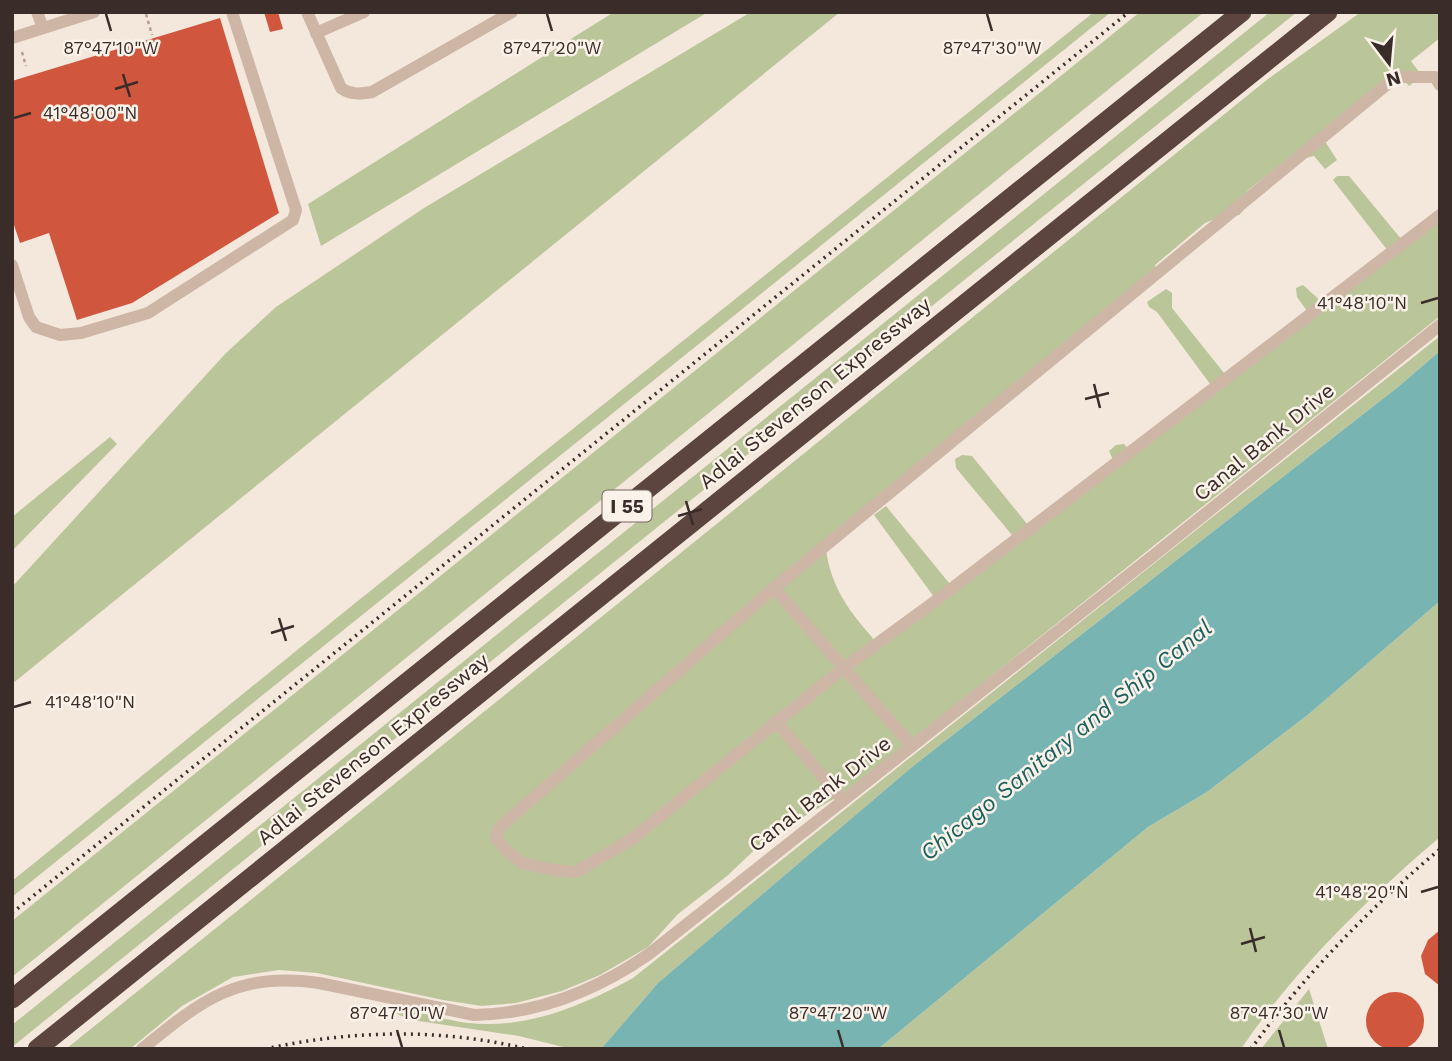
<svg xmlns="http://www.w3.org/2000/svg" width="1452" height="1061" viewBox="0 0 1452 1061" font-family="'Work Sans',sans-serif">
  <style>
    .green { fill: #bac59a }
    .water { fill: #78b4b2 }
    .building { fill: #d1563e }
    .lines { fill: none; stroke-linecap: round; stroke-linejoin: round }
    .path { stroke: #ba9f91; stroke-width: 2.5; stroke-dasharray: 3.5 3.5; stroke-linecap: butt }
    .minor { stroke: #ceb6a7; stroke-width: 12 }
    .highway { stroke: #5b453e; stroke-width: 19 }
    .rail { stroke: #3a2c28; stroke-width: 3.5; stroke-dasharray: 2 5; stroke-linecap: butt }
    .ticks { fill: none; stroke: #3a2c28; stroke-width: 2.5 }
    .labels { text-anchor: middle; stroke-width: 5; stroke-linejoin: round; paint-order: stroke }
    .shield { fill: #fbf2e9; stroke: #746762; stroke-width: 2 }
    .shield-label { font-size: 19px; font-weight: bold; fill: #3a2c28 }
    .street-label { font-size: 21px; fill: #3a2c28; stroke: #fbf2e9 }
    .water-label { font-size: 23px; font-style: italic; fill: #19605f; stroke: #fbf2e9 }
    .ticks-label { font-size: 18px; text-anchor: middle; fill: #3a2c28; stroke: #fbf2e9; stroke-width: 5; stroke-linejoin: round; paint-order: stroke }
  </style>
  <rect width="100%" height="100%" fill="#f4e7dc"/>
  <g class="green">
    <polygon points="614,12 708,12 321,246 308,204"/>
    <polygon points="751,12 840,12 12,684 12,587 226,353 276,307 424,208"/>
    <polygon points="1094,12 1111,12 12,897 12,881 354,604"/>
    <polygon points="1140,12 1204,12 12,977 12,921"/>
    <polygon points="1270,12 1297,12 12,1047 12,1025"/>
    <path d="M1361,12H1440V38L1411,61L1422,76L1409,86L1398,73L1321,135L1337,160L1325,169L1314,156L1283,163L1247,191L1243,211L1239,215L1215,219L1205,223L1155,265L1156,279L825,543C830,588 849,611 878,644L937,601L874,515L886,506L954,589L1017,541L956,468L955,459L962,455L972,456L1032,530L1115,464L1109,451L1116,445L1124,444L1132,453L1213,388L1157,312L1149,307L1147,302L1166,289L1172,293V308L1228,378L1310,315L1297,297L1296,288L1303,285L1323,303L1388,251L1333,180L1337,176H1349L1402,240L1440,210V316L852,788L766,839L727,876L678,914L648,947L600,975L562,991L516,1003L482,1006L443,1000L317,973L279,970L233,977L182,1006L130,1049H66L1268,79Z"/>
    <path d="M1440,336V351L1398,387L912,767L658,983L601,1049H571L519,1036L412,1020L392,1012L393,1006C418,1011 443,1020 468,1023C528,1029 582,1006 633,978Z"/>
    <polygon points="110,437 117,444 12,551 12,517"/>
    <path d="M1440,601V837C1367,899 1295,969 1241,1049H878L1148,827L1207,792L1310,713Z"/>
    <polygon points="1309,989 1328,1049 1261,1049"/>
  </g>
  <polygon class="water" points="1440,351 1440,601 1310,713 1207,792 1148,827 878,1049 601,1049 658,983 912,767 1398,387"/>
  <g class="building">
    <polygon points="264,12 278,12 283,29 270,32"/>
    <polygon points="220,18 279,213 132,303 77,320 49,233 20,243 12,219 12,81"/>
    <polygon points="1440,930 1440,986 1425,974 1421,956 1428,940"/>
    <circle cx="1395" cy="1021" r="29"/>
  </g>
  <g class="lines">
    <g class="path">
      <polyline points="146,14 152,35"/>
      <polyline points="22,52 26,66"/>
    </g>
    <g class="minor">
      <polyline points="37,12 43,28"/>
      <path d="M307,12L341,88C351,95 360,94 372,92L512,12"/>
      <polyline points="316,33 364,12"/>
      <polyline points="12,38 94,12"/>
      <polyline points="1440,85 1435,77 1396,77 774,588 499,828 496,838 506,850 522,863 554,870 576,872 632,839 845,667 934,602 1440,215"/>
      <polyline points="12,265 29,317 36,327 60,335 81,333 148,313 293,220 296,210 232,12"/>
      <polyline points="774,588 912,746"/>
      <polyline points="776,721 842,800"/>
      <path d="M142,1049C203,999 237,972 319,983L474,1015C539,1014 597,990 649,954L1154,555L1440,325"/>
    </g>
    <g class="highway">
      <polyline points="12,999 1242,12"/>
      <polyline points="37,1049 1328,12"/>
    </g>
    <g class="rail">
      <polyline points="12,913 1129,12"/>
      <path d="M265,1049C351,1030 441,1028 527,1049"/>
      <path d="M1251,1049C1304,975 1371,907 1440,849"/>
    </g>
  </g>
  <path class="ticks" d="M106,14L111,31M547,14L552,31M987,14L992,31M123,74L130,97M115,89L138,82M14,118L31,113M1421,303L1438,298M1094,384L1100,408M1085,399L1109,393M686,501L693,525M678,516L702,509M279,618L286,641M271,633L294,626M14,707L31,702M1421,892L1438,887M1250,928L1256,952M1241,944L1265,937M397,1030L402,1047M838,1030L843,1047M1279,1030L1284,1047"/>
  <g class="labels">
    <rect class="shield" x="602.5" y="490.5" width="49" height="31" rx="5"/>
    <g class="shield-label">
      <text x="627" y="513">I 55</text>
    </g>
    <g class="street-label">
      <text transform="translate(815 393) rotate(-39)" y="7">Adlai Stevenson Expressway</text>
      <text transform="translate(1264 442) rotate(-39)" y="7">Canal Bank Drive</text>
      <text transform="translate(373 749) rotate(-39)" y="7">Adlai Stevenson Expressway</text>
      <text transform="translate(820 794) rotate(-38)" y="7">Canal Bank Drive</text>
    </g>
    <g class="water-label">
      <text transform="translate(1066 740) rotate(-39)" y="8">Chicago Sanitary and Ship Canal</text>
    </g>
  </g>
  <g class="ticks-label">
    <text x="111" y="54">87°47'10"W</text>
    <text x="552" y="54">87°47'20"W</text>
    <text x="992" y="54">87°47'30"W</text>
    <text x="90" y="119">41°48'00"N</text>
    <text x="1362" y="309">41°48'10"N</text>
    <text x="90" y="708">41°48'10"N</text>
    <text x="1362" y="898">41°48'20"N</text>
    <text x="397" y="1019">87°47'10"W</text>
    <text x="838" y="1019">87°47'20"W</text>
    <text x="1279" y="1019">87°47'30"W</text>
  </g>
  <rect width="1452" height="1061" fill="none" stroke="#3a2c28" stroke-width="28"/>
  <g transform="translate(1389 63) rotate(164)" stroke="#fbf2e9" stroke-width="5" paint-order="stroke">
  <path d="M0-5L12 26L0 18L-12 26Z" fill="#3a2c28"/>
  <text y="-10" font-size="19" font-weight="bold" text-anchor="middle" fill="#3a2c28">N</text>
  </g>
</svg>
